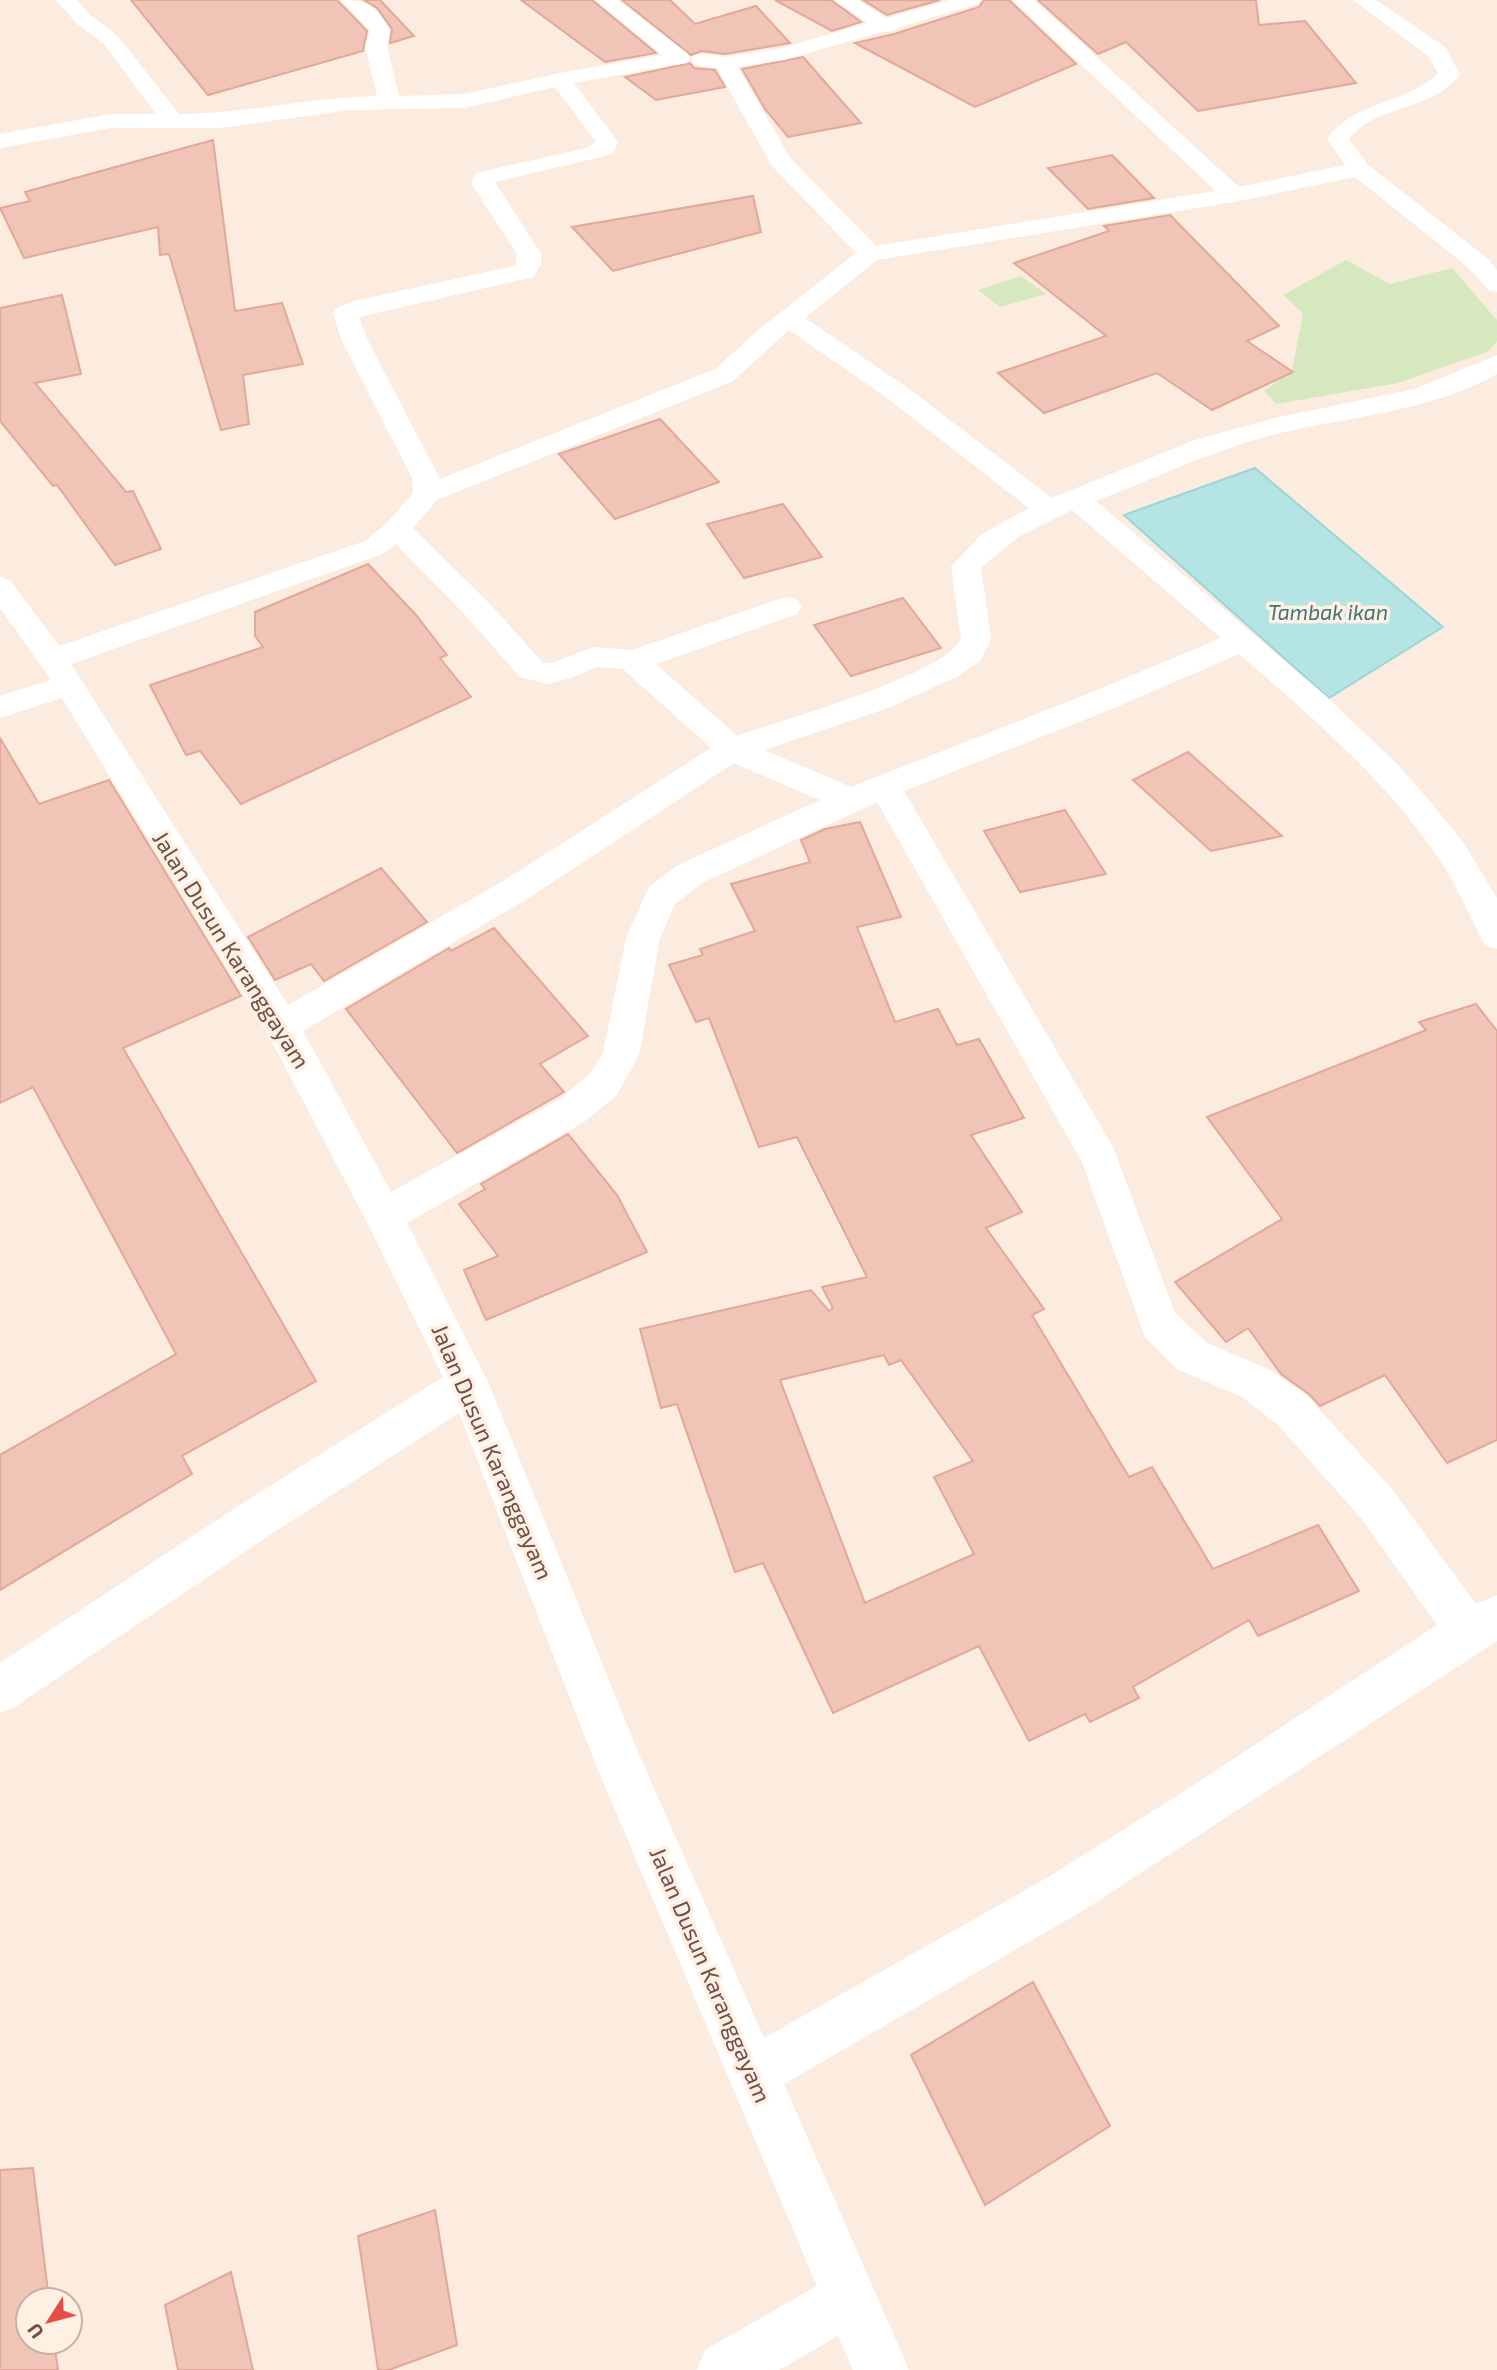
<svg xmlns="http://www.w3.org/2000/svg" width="1497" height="2370" viewBox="0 0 1497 2370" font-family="'Exo 2',sans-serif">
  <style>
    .green { fill: #d6e8be }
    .water { fill: #b4e4e3; stroke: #9bd5d5; stroke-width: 2 }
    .building { fill: #f0c4b7; stroke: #e2a898; stroke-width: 2; fill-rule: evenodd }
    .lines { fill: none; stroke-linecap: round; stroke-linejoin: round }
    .minor { fill: #fff; fill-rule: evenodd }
    .labels { text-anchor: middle; stroke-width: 7; stroke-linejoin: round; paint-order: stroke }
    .far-water-label { font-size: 21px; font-style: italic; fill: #3c7676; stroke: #fff0e4 }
    .street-label { font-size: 23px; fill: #714f47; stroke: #fff0e4 }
  </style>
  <rect width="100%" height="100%" fill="#fbecdf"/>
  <g class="green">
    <polygon points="1346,260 1390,284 1452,268 1497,320 1497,341 1489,351 1398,383 1276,404 1264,391 1292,371 1303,313 1283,295"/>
    <polygon points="1021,276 1046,294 1000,307 978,290"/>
  </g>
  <polygon class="water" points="1255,468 1443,627 1329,698 1124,515"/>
  <g class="building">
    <polygon points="131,0 337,0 367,31 363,51 208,95"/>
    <polygon points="364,0 380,0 414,36 390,43 392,29 377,8"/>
    <polygon points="521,0 592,0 656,53 605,62"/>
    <polygon points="622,0 670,0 695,24 756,6 790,43 725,54 702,51 691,55"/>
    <polygon points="775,0 831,0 861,22 832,31"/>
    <polygon points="863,0 940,0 887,15"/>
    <polygon points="984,0 1009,0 1076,64 975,107 855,43 894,34 979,7"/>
    <polygon points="1038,0 1256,0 1259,25 1305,21 1356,83 1198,111 1126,42 1098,54"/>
    <polygon points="803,57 861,123 788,137 765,109 742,69"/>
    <polygon points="690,63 694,68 715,70 725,87 656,100 625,77"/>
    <polygon points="213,140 235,311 282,303 303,364 243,375 249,424 221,430 169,254 160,255 158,227 24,258 0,208 30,201 25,192"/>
    <polygon points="1112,155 1154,198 1088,209 1048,168"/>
    <polygon points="753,196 761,232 613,271 572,227"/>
    <polygon points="1170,215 1279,326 1247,341 1293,372 1212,410 1157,373 1044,413 998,373 1106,336 1014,263 1109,231 1104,226"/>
    <polygon points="62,295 81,374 35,383 126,492 133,491 161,549 115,565 57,485 53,486 0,421 0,308"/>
    <polygon points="660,419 719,482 615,519 559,454"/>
    <polygon points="783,504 822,557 744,578 707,524"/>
    <polygon points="368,564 416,615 447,655 440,658 471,697 241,804 200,751 186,755 150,685 263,647 255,636 255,612"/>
    <polygon points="903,598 941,648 851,676 814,625"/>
    <polygon points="0,738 39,804 109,780 241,996 123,1048 316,1381 182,1456 192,1474 0,1590 0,1455 176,1354 33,1087 0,1103"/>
    <polygon points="1188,752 1282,836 1211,851 1133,780"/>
    <polygon points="1065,810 1106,874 1020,892 984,831"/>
    <path d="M860,822L901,917L857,927L895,1022L938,1009L957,1045L979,1039L1024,1118L971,1135L1022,1212L986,1228L1044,1309L1032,1315L1129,1477L1152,1467L1213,1569L1318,1525L1359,1591L1258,1636L1249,1620L1133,1687L1139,1698L1090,1722L1085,1714L1029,1741L979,1646L833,1713L763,1563L735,1572L677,1404L661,1408L640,1329L811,1290L829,1311L833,1308L822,1287L867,1277L797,1137L759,1147L709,1018L696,1022L669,965L703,955L700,949L755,931L731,884L810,862L801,840L825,829ZM884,1355L889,1365L901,1360L973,1461L934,1477L974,1554L865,1603L780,1380Z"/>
    <polygon points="381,868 427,922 324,981 311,964 275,980 248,937"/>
    <polygon points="494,928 588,1036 540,1064 564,1092 457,1153 346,1009 449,948 451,951"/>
    <polygon points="1476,1004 1497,1031 1497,1440 1447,1463 1385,1375 1320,1406 1309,1394 1281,1374 1248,1328 1226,1342 1175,1282 1282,1219 1207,1117 1426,1030 1419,1022"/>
    <polygon points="568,1134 617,1195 647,1252 486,1320 464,1270 498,1256 459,1204 485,1189 481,1184"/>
    <polygon points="1033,1982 1110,2126 985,2205 911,2055"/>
    <polygon points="33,2168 49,2300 28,2300 28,2342 54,2342 58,2370 0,2370 0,2170"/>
    <polygon points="435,2210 457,2345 389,2370 378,2370 358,2236"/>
    <polygon points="231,2272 253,2370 178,2370 165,2305"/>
  </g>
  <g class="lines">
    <path class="minor" d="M56,0H77L90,15L118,36L179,114C246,114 310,97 377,96L365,46L370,30L340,0C369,0 375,5 390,30L387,46L399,96L464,94L560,73L662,55L595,0H618L687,53L690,58L687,63L574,83L618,142L613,154L495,182L541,254V264L533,277L359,317L367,339L440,479L715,369L762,327L856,253L772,166L717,68L694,65L691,60L694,55L702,54L725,57L782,48L867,23L834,0H858L887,18L949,0H981L978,4L897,28L894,31L882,32L784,60L738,67L790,158L876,246L1216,191L1012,0H1034L1239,187L1345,165L1327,139C1354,100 1406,105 1438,73L1428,56L1353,0H1376L1445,47L1460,74C1433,112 1377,103 1349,139L1367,164L1487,258L1497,270V292L1488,290L1469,268L1355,177L1234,202L877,260L805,318L905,386L1052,498L1195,440L1275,418L1415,389L1497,355V374C1429,412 1350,416 1276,434C1212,450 1156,478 1096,501L1325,695L1400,767L1434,806L1465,845L1497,898V949L1485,945C1470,918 1460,891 1443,865C1390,783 1312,717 1239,654L1112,709L904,791L1113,1147L1175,1313L1207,1343L1272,1371L1307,1396L1391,1488L1476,1604L1497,1595V1641L1084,1910L784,2084L909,2370H853L838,2336L779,2370H697L705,2350L817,2286L596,1765L459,1413L273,1533L16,1706L0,1713V1663L243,1503L443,1377L370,1228L269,1036L62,698L0,718V696L51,680L0,608V577L10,580L59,646L365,541L387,523L413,493L412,478L341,339L333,313L337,308L354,301L515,266L517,254L471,183L476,173L587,148L596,142L555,87L464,108L350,110L220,128H111L0,148V134L111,114H156L104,44L76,23ZM789,330L887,398L1029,508L982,534L951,566L961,639C944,675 780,721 737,736L656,664L797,614L802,607L797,600L787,597L777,600L632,650L594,647L552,663H543L489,603L413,528L437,500L733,381ZM1072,510L1221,638L1090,693L851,787L764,750L891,707L958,676L980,661L991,639L981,568L1018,537ZM396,544L467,617L520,677L548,684L574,677L596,667L623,669L711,748L508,878L288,1005L71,664L385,553ZM734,763L820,800L678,865L649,887L626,938L603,1053L590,1074L558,1100L391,1192L303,1031L532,896ZM877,802L1082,1162L1145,1337L1177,1369L1242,1397L1277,1424L1361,1518L1437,1625L1183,1792L1050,1876L764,2038L638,1752L489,1384L407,1223L584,1122L616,1096L639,1055L660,938L675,904L702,883Z"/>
  </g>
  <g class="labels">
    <g class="far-water-label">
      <text x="1328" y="620">Tambak ikan</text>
    </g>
    <g class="street-label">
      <text transform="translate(231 950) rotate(58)" y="8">Jalan Dusun Karanggayam</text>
      <text transform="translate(492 1452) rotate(67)" y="8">Jalan Dusun Karanggayam</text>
      <text transform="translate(710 1975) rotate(67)" y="8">Jalan Dusun Karanggayam</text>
    </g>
  </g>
  <g transform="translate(49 2321) rotate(234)"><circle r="33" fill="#fff0e4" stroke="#c6b0a5" stroke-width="2"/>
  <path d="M0-5L12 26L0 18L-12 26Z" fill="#e44e45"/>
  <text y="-10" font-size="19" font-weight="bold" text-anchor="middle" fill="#714f47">U</text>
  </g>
</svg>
